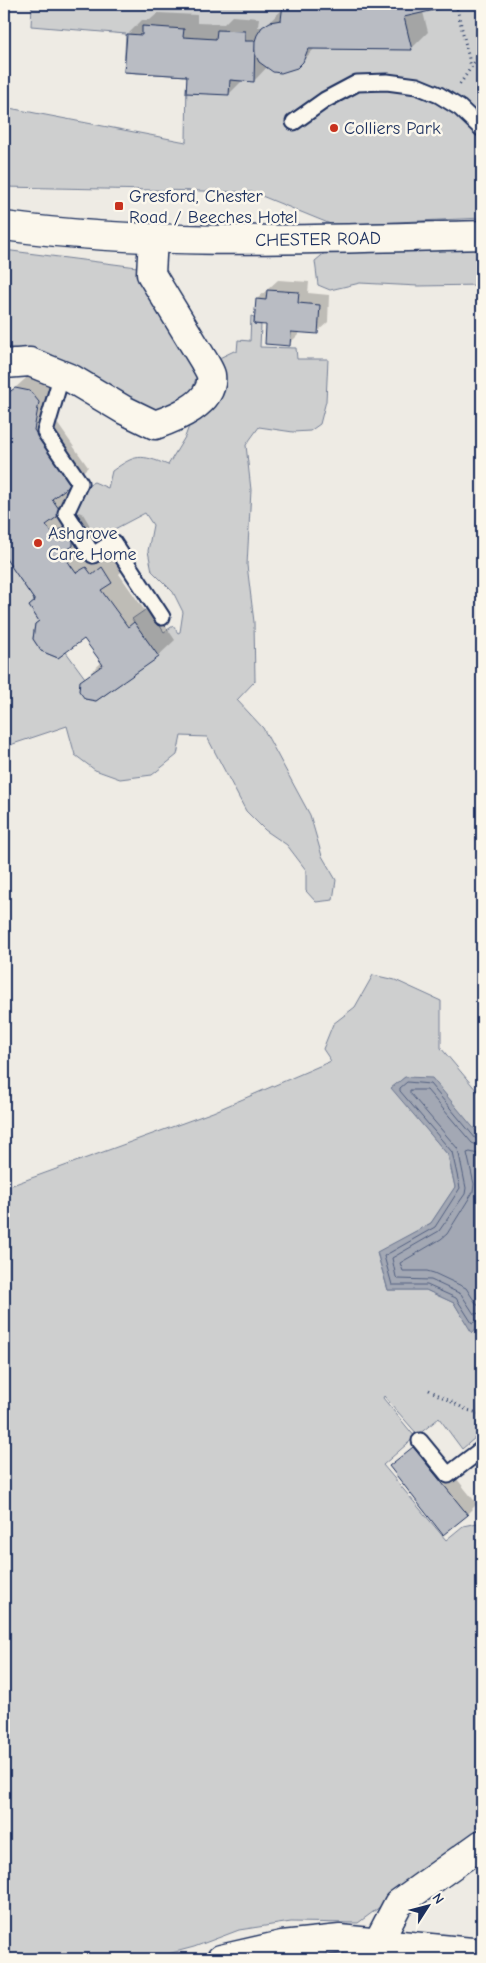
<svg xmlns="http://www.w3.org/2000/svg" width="486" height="1963" viewBox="0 0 486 1963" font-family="'Comic Neue',sans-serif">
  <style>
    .green { fill: #cecfcf; stroke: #747f96 }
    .water { fill: #a3a8b4; stroke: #6d7892 }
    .shadow { fill: #0003 }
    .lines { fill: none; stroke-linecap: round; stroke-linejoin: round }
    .shore { stroke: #515f80; stroke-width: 1 }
    .building { fill: #b9bcc3; stroke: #1b2f5e }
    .lane-casing { stroke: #1b2f5e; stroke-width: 19 }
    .street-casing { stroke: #1b2f5e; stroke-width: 31 }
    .secondary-casing { stroke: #1b2f5e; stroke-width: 31 }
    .path { stroke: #1b2f5e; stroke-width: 3; stroke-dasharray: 1 4; stroke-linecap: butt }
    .lane { stroke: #fbf7ec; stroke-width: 15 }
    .street { stroke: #fbf7ec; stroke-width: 28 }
    .secondary { stroke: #fbf7ec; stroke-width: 28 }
    .poi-dot { fill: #c8321e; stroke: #fbf7ec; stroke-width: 2 }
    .labels { text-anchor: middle; stroke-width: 5; stroke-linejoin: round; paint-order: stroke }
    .poi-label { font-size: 18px; fill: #1b2f5e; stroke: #fbf7ec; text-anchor: start }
    .street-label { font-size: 18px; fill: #1b2f5e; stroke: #fbf7ec }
  </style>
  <rect width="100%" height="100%" fill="#eeebe4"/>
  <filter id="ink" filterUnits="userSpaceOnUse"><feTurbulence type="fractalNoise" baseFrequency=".02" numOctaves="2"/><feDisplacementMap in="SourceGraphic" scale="10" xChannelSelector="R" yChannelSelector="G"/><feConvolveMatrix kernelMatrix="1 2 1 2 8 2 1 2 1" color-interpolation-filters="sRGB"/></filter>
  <g filter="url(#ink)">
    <g class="green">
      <polygon points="32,4 482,4 482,218 333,225 252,192 4,187 4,107 186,142 187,76 124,72 126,34 31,26"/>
      <polygon points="482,245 482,285 418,286 360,283 330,290 318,285 315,261 327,251"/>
      <polygon points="4,250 137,267 143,284 197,375 192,390 174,404 147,412 49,353 6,347 4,345"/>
      <path d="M251,316L254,317V324L261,325L260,347L296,348L297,359H328L326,401L320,424L310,431L293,432L259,427L246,445L251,490L247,565L254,622L255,681L237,700L263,728L310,815L322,856L336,880L333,900L316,902L306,891V870L287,845L265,830L246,811L207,737L181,736L177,755L152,775L120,779L95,770L75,755L67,726L4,747V556L35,601L29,606L39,621L35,624L33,639L41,651L58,658L66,652L85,678V699L96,701L158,657L132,619L148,608L164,632L173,626L178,633L180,632L183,612L173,592L152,571L148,551L153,525L145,513L109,532L88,530L75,512L81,488L94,482L108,488L112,471C136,454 140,454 168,465L185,437L213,361L234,351L237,352L238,340L250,341Z"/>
      <polygon points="373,975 395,980 441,1001 441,1048 482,1097 482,1162 480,1159 481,1137 405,1077 392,1088 448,1155 455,1187 431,1223 377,1253 388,1290 426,1290 454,1303 472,1332 482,1322 482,1432 462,1449 439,1418 418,1435 384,1396 383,1398 415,1437 383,1465 446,1540 463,1526 482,1522 482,1832 358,1923 291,1922 239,1930 194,1947 149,1959 4,1959 4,1188 213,1112 331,1061 323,1049 333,1024 355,1007"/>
    </g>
    <polygon class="water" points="405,1077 432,1078 481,1137 482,1322 472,1333 454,1303 426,1290 388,1290 377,1252 431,1223 455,1187 448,1155 391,1088"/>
    <g class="shadow">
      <polygon points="285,4 452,4 423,12 428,32 411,49 315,48 297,67 289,71 273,70 268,66 254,81 243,80 229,94 188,75 128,34 142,20 150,20 158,13 197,15 197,23 224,24 232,16 259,18 258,27 264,27 284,8"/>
      <polygon points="278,280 309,282 308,293 329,295 328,322 317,332 300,331 299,334 289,344 267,324 257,299"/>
      <polygon points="33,372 56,384 50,413 88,467 70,484 75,492 71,518 79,512 83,514 89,524 90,528 80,537 104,551 109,559 119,552 128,565 119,574 145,611 152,606 175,640 158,656 81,682 102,662 85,637 40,621 36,600 4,554 4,408 6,396"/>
      <polygon points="424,1438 477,1504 467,1514 390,1466"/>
    </g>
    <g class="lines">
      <g class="shore">
        <polyline points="482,1141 476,1139 430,1084 407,1082 400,1088 400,1091 452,1152 460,1188 435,1227 384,1256 392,1285 427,1285 456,1298 472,1323 482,1319"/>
        <polyline points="482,1147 472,1143 427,1090 410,1090 410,1093 458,1149 466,1188 465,1194 439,1231 392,1258 396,1277 398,1279 431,1280 461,1294 474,1314 482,1313"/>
        <polyline points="482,1155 470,1152 467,1153 474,1184 473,1192 447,1234 441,1239 400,1263 403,1271 427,1271 434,1273 466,1288 477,1305 482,1305"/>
      </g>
    </g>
    <g class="building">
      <polygon points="283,4 451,4 452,6 404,17 412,50 308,49 303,62 297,68 281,73 273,72 259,62 255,54 254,44 257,35 262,27 270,22 281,20"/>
      <polygon points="142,26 184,29 183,37 216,39 217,30 245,31 245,41 255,41 254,82 230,80 229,95 186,93 187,76 124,72 127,34 142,35"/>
      <polygon points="267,290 299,292 298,303 320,305 318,334 291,332 290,346 265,344 266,325 254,324 256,299 266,300"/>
      <polygon points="15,388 30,391 39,402 34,430 72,484 52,499 59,509 57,517 46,525 53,534 61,529 66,530 73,541 73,546 62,553 76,573 86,567 92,575 102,567 112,583 101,590 128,627 134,622 159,657 96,701 85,699 79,691 80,681 103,665 84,639 58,658 41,651 33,639 35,624 39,621 29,606 35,601 4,556 4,401 5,395"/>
      <polygon points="413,1447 468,1515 443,1535 389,1466"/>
    </g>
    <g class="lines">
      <defs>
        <g id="lane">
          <polyline points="294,122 325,100 357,83 387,82 417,86 439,95 460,108 482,129"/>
          <polyline points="62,374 45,432 80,483 66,513 93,555 113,542 162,617"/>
          <polyline points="420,1441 448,1475 482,1449"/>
        </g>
        <g id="street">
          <path d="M4,364L30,362L72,379L124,410L155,425C175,418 215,403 211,375C210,371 206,365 204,361L151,274L153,238"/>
          <polyline points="377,1944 398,1904 482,1844"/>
          <polyline points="221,1959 282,1945 340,1939 482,1953"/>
        </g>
        <path id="secondary" d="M4,226C162,247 323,239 482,235"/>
      </defs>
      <use href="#lane" class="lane-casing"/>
      <use href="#street" class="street-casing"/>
      <use href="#secondary" class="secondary-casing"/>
      <g class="path">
        <polyline points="456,4 471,67"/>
        <polyline points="460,84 482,51"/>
        <polyline points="429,1390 467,1410 482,1414"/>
      </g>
      <use href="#lane" class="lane"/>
      <use href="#street" class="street"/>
      <use href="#secondary" class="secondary"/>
    </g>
  </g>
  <g class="poi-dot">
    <circle cx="334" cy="128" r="5"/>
    <rect x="114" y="201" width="10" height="10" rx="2.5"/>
    <circle cx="38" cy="543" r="5"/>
  </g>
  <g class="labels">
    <g class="poi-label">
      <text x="344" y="134">Colliers Park</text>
      <text x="129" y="202">Gresford, Chester<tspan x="129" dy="21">Road / Beeches Hotel</tspan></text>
      <text x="48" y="539">Ashgrove<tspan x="48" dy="21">Care Home</tspan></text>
    </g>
    <g class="street-label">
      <text transform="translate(318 239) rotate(-1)" y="6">CHESTER ROAD</text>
    </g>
  </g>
  <rect width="486" height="1963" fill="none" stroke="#fbf7ec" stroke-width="20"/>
  <rect x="10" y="10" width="466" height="1943" fill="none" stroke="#1b2f5e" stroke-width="2" filter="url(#ink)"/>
  <g transform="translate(428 1906) rotate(54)" stroke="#fbf7ec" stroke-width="4" paint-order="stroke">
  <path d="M0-4L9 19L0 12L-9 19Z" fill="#1b2f5e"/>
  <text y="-8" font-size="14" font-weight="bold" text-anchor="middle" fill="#1b2f5e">N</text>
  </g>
</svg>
